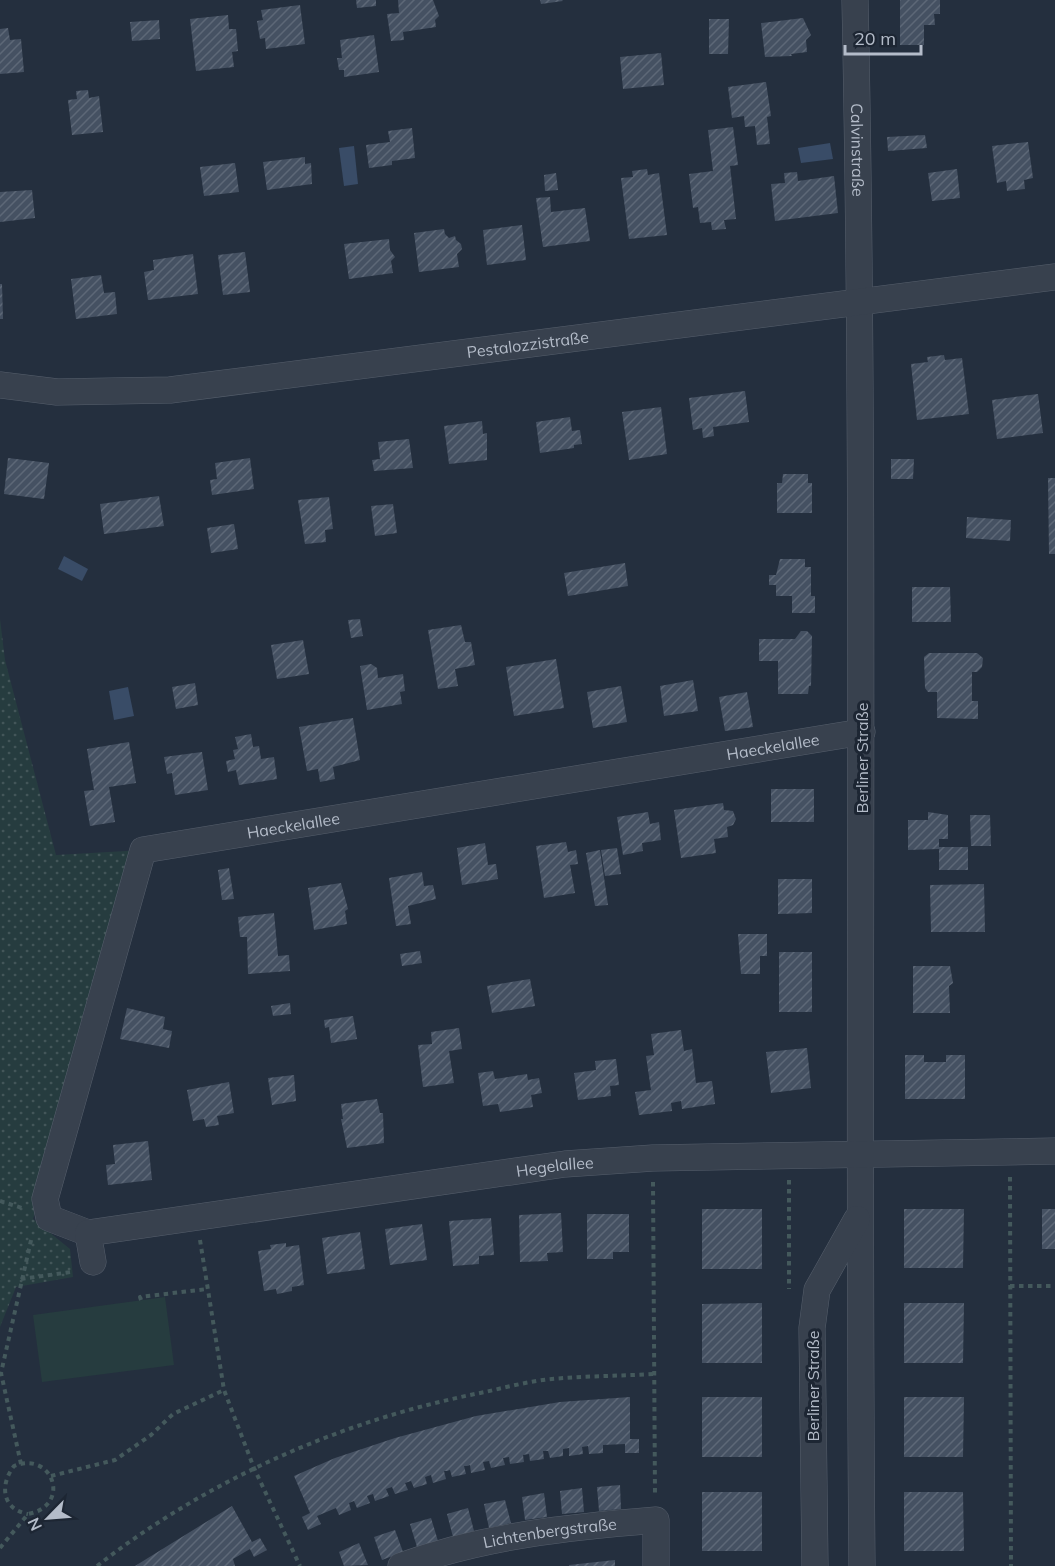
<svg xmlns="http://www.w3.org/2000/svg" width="1055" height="1566" viewBox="0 0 1055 1566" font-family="Mulish,sans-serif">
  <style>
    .grass { fill: url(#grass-dots) }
    .pitch { fill: #263c3f }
    .water { fill: #394c67 }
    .building { fill: url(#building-hatch) }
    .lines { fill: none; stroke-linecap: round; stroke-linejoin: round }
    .minor-casing { stroke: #565f6c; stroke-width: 27 }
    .path { stroke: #44595c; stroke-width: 4; stroke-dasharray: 4.5 4.5; stroke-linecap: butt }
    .minor { stroke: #38414e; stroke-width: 26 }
    .labels { text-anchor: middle; stroke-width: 6; stroke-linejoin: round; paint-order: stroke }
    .street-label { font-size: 16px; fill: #b4bcc9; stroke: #1d2633 }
  </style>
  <defs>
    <pattern id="grass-dots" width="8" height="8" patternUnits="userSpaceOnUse" patternTransform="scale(1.5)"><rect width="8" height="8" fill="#263c3f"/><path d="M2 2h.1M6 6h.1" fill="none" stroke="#435659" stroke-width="1.8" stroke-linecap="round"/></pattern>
    <pattern id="building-hatch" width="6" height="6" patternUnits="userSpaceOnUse" patternTransform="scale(1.5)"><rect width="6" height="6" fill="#455162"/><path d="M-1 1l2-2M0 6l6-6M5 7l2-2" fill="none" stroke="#5d6877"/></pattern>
  </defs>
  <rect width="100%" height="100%" fill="#242f3e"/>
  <polygon class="grass" points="0,619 5,660 56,855 143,850 33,1219 70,1249 73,1277 16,1287 0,1327"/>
  <polygon class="pitch" points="165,1297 174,1365 42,1382 33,1315"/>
  <g class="water">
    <polygon points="830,143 833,159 801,163 798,148"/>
    <polygon points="354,146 358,184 344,186 339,148"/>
    <polygon points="64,556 88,569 82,581 58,569"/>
    <polygon points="128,687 134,716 114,720 109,691"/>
  </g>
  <g class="building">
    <polygon points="356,0 376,0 376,6 357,8"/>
    <polygon points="398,0 433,0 439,16 435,20 436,27 403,32 404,40 391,41 387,14 399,13"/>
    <polygon points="540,0 562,0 563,1 541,4"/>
    <polygon points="900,0 940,0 940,14 934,14 935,25 924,25 924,45 900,45"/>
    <polygon points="300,5 305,44 266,49 265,38 260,39 257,21 263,20 261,10"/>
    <polygon points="228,15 229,29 236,29 238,51 232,52 234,67 196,71 190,19"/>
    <polygon points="803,18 811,35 806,40 807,52 791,54 792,56 765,57 761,23"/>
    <polygon points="709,19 729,19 728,54 709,54"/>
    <polygon points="159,20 160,39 132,41 130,22"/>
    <polygon points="8,28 10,40 21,39 24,72 0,74 0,29"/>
    <polygon points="374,35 379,72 344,77 344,70 339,70 337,58 342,58 340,40"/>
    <polygon points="661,53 664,85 623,89 620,57"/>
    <polygon points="766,82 771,116 767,117 770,144 757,145 755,126 745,127 744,116 732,118 728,87"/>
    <polygon points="88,90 89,98 99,96 103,132 72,135 68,100 77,99 76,91"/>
    <polygon points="733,127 738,165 730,166 736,219 724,220 726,229 712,230 711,222 700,223 698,207 693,208 689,174 713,171 708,130"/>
    <polygon points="412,128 415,158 392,161 392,165 369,168 366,145 390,142 388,131"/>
    <polygon points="925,135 927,148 888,151 887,137"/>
    <polygon points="1028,142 1033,178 1024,180 1025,189 1007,191 1006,181 997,183 992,146"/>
    <polygon points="305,157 305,164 311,163 312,184 267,190 263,162"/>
    <polygon points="235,163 239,192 204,196 200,167"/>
    <polygon points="647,169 648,175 659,173 667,235 629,239 621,178 633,177 632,171"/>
    <polygon points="957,169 960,198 932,201 928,173"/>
    <polygon points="797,172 798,181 834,176 838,213 775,221 771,184 785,183 784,173"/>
    <polygon points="556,173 558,190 545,191 544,175"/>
    <polygon points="32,190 35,218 0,222 0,192"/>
    <polygon points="550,197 551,212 585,208 590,241 543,247 536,198"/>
    <polygon points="522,225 526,260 487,265 483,230"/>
    <polygon points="444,229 445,234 449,238 455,236 456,240 461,244 462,249 457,254 459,267 419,272 414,233"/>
    <polygon points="389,239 390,250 395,257 391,261 393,273 349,279 344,244"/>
    <polygon points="245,252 250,292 223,295 218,255"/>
    <polygon points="193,254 198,294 148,300 144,272 154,270 153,260"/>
    <polygon points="101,275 104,293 115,292 117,314 76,319 71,279"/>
    <polygon points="0,284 2,284 3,319 0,319"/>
    <polygon points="944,355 945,360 962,358 969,414 917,420 911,364 928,362 927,357"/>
    <polygon points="745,391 749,422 713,427 714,436 703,438 702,428 693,430 689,398"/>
    <polygon points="1038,394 1043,433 997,439 992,400"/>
    <polygon points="661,407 667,454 629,460 622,412"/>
    <polygon points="570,417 572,431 580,430 582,444 574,445 574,448 540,453 536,422"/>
    <polygon points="482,421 483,434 487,433 487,460 449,464 444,426"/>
    <polygon points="409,439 413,468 374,471 372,460 380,459 378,442"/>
    <polygon points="8,458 49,463 44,499 4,494"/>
    <polygon points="250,458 254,489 212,495 210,480 217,479 215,463"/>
    <polygon points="891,459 914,459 913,479 891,479"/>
    <polygon points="783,474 808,474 808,483 812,483 812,513 777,513 777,483 782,483"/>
    <polygon points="1048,478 1055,478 1055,554 1049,554"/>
    <polygon points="159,496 164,526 104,534 100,504"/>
    <polygon points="329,497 333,529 325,530 326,542 305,544 298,500"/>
    <polygon points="393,504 397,533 375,536 371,506"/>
    <polygon points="967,517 1011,520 1010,541 966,538"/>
    <polygon points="234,524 238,549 211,553 207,528"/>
    <polygon points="780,559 805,559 805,567 811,567 811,596 815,596 815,613 792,613 792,596 776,596 776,585 769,585 769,575 776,575"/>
    <polygon points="625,563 628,586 568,596 564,573"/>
    <polygon points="912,587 950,587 951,622 912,622"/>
    <polygon points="360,619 363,636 351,638 348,620"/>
    <polygon points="461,625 465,642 462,642 471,642 475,665 455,669 458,686 438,689 428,630"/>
    <polygon points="801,631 807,631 812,636 811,686 809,686 808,694 778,694 778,661 759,661 759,639 795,639"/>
    <polygon points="303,640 309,674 277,679 271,645"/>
    <polygon points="929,653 977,653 983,658 982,667 977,672 972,672 972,701 978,701 978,719 937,718 937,692 928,692 925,688 924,657"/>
    <polygon points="556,659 564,708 514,716 506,667"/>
    <polygon points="371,664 377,668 378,678 403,674 405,691 400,692 402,704 367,710 360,666"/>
    <polygon points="693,680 698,711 664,716 660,686"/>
    <polygon points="195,683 198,705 176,709 172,687"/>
    <polygon points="621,686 627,722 593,728 587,692"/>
    <polygon points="747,692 753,727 725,731 719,697"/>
    <polygon points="353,718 360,760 333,767 335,779 320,782 318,769 307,771 299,727"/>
    <polygon points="251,734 253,747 259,746 261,759 274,757 277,779 239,785 236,770 228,772 226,761 235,759 233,750 238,749 235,737"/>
    <polygon points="129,742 136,783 109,787 115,822 90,826 84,791 94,790 87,749"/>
    <polygon points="202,752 208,790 175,795 172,773 167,774 164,757"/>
    <rect x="771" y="789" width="43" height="33"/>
    <polygon points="723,803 724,810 733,811 736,819 733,825 727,827 728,837 714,839 716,853 681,858 674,810"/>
    <polygon points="648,812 650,824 659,822 661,840 642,843 643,851 623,855 617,817"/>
    <polygon points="928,812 948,815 948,839 939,839 939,847 968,847 968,870 939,870 939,849 908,850 908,820 928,820"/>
    <polygon points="970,815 990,815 991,846 971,846"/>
    <polygon points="566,842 568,852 576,850 578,864 570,865 575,893 544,898 536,846"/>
    <polygon points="485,843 488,865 496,864 498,879 462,885 457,848"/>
    <polygon points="617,848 621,874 605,876 601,850"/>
    <polygon points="600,850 608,905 595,906 586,853"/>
    <polygon points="229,868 234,899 222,900 218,870"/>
    <polygon points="422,872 424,886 433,885 436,899 408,906 411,924 396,926 389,878"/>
    <polygon points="778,879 812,879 812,913 778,914"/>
    <polygon points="341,883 348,909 345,911 347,924 314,930 308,888"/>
    <polygon points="984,884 985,932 931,932 930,885"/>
    <polygon points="274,913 278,956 289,955 290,971 248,974 247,937 240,937 238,917"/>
    <polygon points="738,934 767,934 767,956 760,956 760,974 741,974"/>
    <polygon points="420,951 422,963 402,966 400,954"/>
    <rect x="779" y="952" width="33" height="60"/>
    <polygon points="913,966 950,966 953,983 949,986 950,1013 913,1013"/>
    <polygon points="530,979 535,1006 492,1013 487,986"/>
    <polygon points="290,1003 291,1014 273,1016 271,1006"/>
    <polygon points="127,1008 165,1017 163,1029 172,1031 169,1048 120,1039"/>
    <polygon points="353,1016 357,1039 331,1043 329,1027 325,1028 324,1020"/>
    <polygon points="459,1028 462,1049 449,1051 454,1083 423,1087 418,1045 432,1044 431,1032"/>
    <polygon points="681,1030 684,1051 692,1049 696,1083 712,1081 715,1104 682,1109 681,1101 671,1103 672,1111 639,1115 635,1092 651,1090 646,1056 654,1055 651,1034"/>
    <polygon points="807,1048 811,1088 771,1093 766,1052"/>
    <polygon points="905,1055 924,1055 924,1062 946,1062 946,1055 965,1055 965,1099 905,1099"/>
    <polygon points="616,1059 619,1085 610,1086 611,1096 578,1100 574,1073 596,1070 595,1061"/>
    <polygon points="493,1071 495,1079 527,1074 528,1080 539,1078 542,1093 531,1095 533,1107 500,1112 498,1104 483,1106 478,1073"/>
    <polygon points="294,1075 296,1101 272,1105 268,1078"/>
    <polygon points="229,1082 234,1113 217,1116 219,1125 206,1127 204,1119 193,1121 187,1090"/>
    <polygon points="377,1099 380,1113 383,1113 384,1143 347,1148 341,1119 343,1119 341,1104"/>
    <polygon points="148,1141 152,1180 108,1185 106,1165 115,1164 113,1145"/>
    <rect x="702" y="1209" width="60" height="60"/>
    <polygon points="904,1209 964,1209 963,1268 904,1268"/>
    <rect x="1042" y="1209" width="13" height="40"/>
    <polygon points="561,1213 563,1252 547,1253 548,1261 520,1262 519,1215"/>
    <polygon points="587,1214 629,1214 629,1252 613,1252 613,1259 587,1259"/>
    <polygon points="491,1218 494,1255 479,1256 479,1264 453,1266 449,1221"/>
    <polygon points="422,1224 427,1260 390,1265 385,1229"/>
    <polygon points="360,1232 365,1269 327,1274 322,1238"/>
    <polygon points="286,1243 286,1247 299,1245 304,1285 292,1287 292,1291 277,1294 276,1289 264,1291 258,1251 271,1249 270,1245"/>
    <polygon points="762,1303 762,1363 702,1363 702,1304"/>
    <polygon points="904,1303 964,1303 963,1363 904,1363"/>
    <polygon points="630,1397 630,1439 639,1439 639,1453 625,1453 625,1444 603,1445 603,1453 589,1454 588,1446 582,1447 583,1454 569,1456 569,1448 563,1449 563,1456 550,1458 548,1451 543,1451 544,1459 530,1461 529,1454 523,1455 524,1462 510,1464 509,1457 503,1458 505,1465 491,1468 489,1461 483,1462 485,1470 471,1473 470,1465 467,1466 464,1466 466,1474 452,1477 450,1470 447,1471 444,1471 446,1479 433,1483 431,1475 425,1477 427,1484 414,1488 411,1481 405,1483 408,1490 395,1494 392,1487 386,1489 389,1496 375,1501 373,1494 367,1496 370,1503 357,1508 354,1501 349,1503 351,1510 339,1515 336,1508 317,1516 321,1524 308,1530 302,1517 310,1513 294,1476 335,1458 395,1438 476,1416 560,1402"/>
    <rect x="702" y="1397" width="60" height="60"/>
    <polygon points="904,1397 964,1397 963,1457 904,1457"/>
    <polygon points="620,1485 621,1509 599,1511 597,1487"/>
    <polygon points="582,1488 584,1512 562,1514 560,1491"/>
    <rect x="702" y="1492" width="60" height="59"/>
    <polygon points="904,1492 963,1492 964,1551 904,1551"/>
    <polygon points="544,1493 547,1517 525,1520 522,1497"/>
    <polygon points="505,1500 511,1523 489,1528 484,1504"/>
    <polygon points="232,1506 252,1542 260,1538 267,1550 254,1557 250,1549 233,1559 235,1566 135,1566"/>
    <polygon points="468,1508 474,1531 453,1537 447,1514"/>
    <polygon points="431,1518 438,1541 417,1547 410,1524"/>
    <polygon points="395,1530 403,1552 382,1560 374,1537"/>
    <polygon points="359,1543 368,1565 344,1566 339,1552"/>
    <polygon points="615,1560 615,1566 569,1566 569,1565"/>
  </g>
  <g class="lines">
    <defs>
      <g id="minor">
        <path id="s1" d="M855,0C866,522 857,1044 862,1566"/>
        <path id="s2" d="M0,385L57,392L170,390L1055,277"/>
        <path id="s3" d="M88,1233L49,1218L45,1199L143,850L862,732"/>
        <path id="s4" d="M93,1262L88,1233L565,1164L653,1158L1055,1151"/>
        <path id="s5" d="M401,1566C483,1536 569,1527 656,1520V1566"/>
        <polyline points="815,1566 812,1328 817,1290 857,1219"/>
      </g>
    </defs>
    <use href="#minor" class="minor-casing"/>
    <g class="path">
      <polyline points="1010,1177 1011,1566"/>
      <polyline points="789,1180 789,1289"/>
      <polyline points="653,1182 655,1495"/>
      <polyline points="0,1201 22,1208"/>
      <polyline points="200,1240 224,1390 254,1468 300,1566"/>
      <polyline points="21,1279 71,1272"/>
      <polyline points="1010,1286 1055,1286"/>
      <polyline points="141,1300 140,1297 207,1289"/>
      <polyline points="21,1464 1,1373 32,1236"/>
      <polyline points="51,1476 115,1460 151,1435 173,1414 224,1390"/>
      <path d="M0,1548L28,1514C72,1506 53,1450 14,1466C0,1484 1,1509 28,1514"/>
      <path d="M97,1566C210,1478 345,1419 485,1392C507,1387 530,1381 552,1379C586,1376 619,1376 653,1374"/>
    </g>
    <use href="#minor" class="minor"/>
  </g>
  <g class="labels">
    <g class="street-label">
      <text dy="6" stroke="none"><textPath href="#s1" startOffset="150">Calvinstraße</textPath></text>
      <text dy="6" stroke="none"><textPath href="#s2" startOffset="531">Pestalozzistraße</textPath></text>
      <text dy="6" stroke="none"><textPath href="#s3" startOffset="1062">Haeckelallee</textPath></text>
      <text transform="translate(862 758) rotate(-90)" y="6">Berliner Straße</text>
      <text dy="6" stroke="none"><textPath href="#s3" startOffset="576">Haeckelallee</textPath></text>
      <text dy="6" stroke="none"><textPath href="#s4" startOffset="501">Hegelallee</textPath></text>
      <text transform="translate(813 1386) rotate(-90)" y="6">Berliner Straße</text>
      <text dy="6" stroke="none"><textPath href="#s5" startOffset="153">Lichtenbergstraße</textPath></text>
    </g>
  </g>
  <g transform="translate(48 1518) rotate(245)" stroke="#1d2633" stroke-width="4.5" paint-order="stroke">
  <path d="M0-4.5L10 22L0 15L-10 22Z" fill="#b4bcc9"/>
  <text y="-9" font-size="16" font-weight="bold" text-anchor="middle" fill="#b4bcc9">N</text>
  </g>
  <path d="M845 45v9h76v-9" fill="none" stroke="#b4bcc9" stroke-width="3"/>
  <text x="854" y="45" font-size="18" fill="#b4bcc9" stroke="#1d2633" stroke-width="4.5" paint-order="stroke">20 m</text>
</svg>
